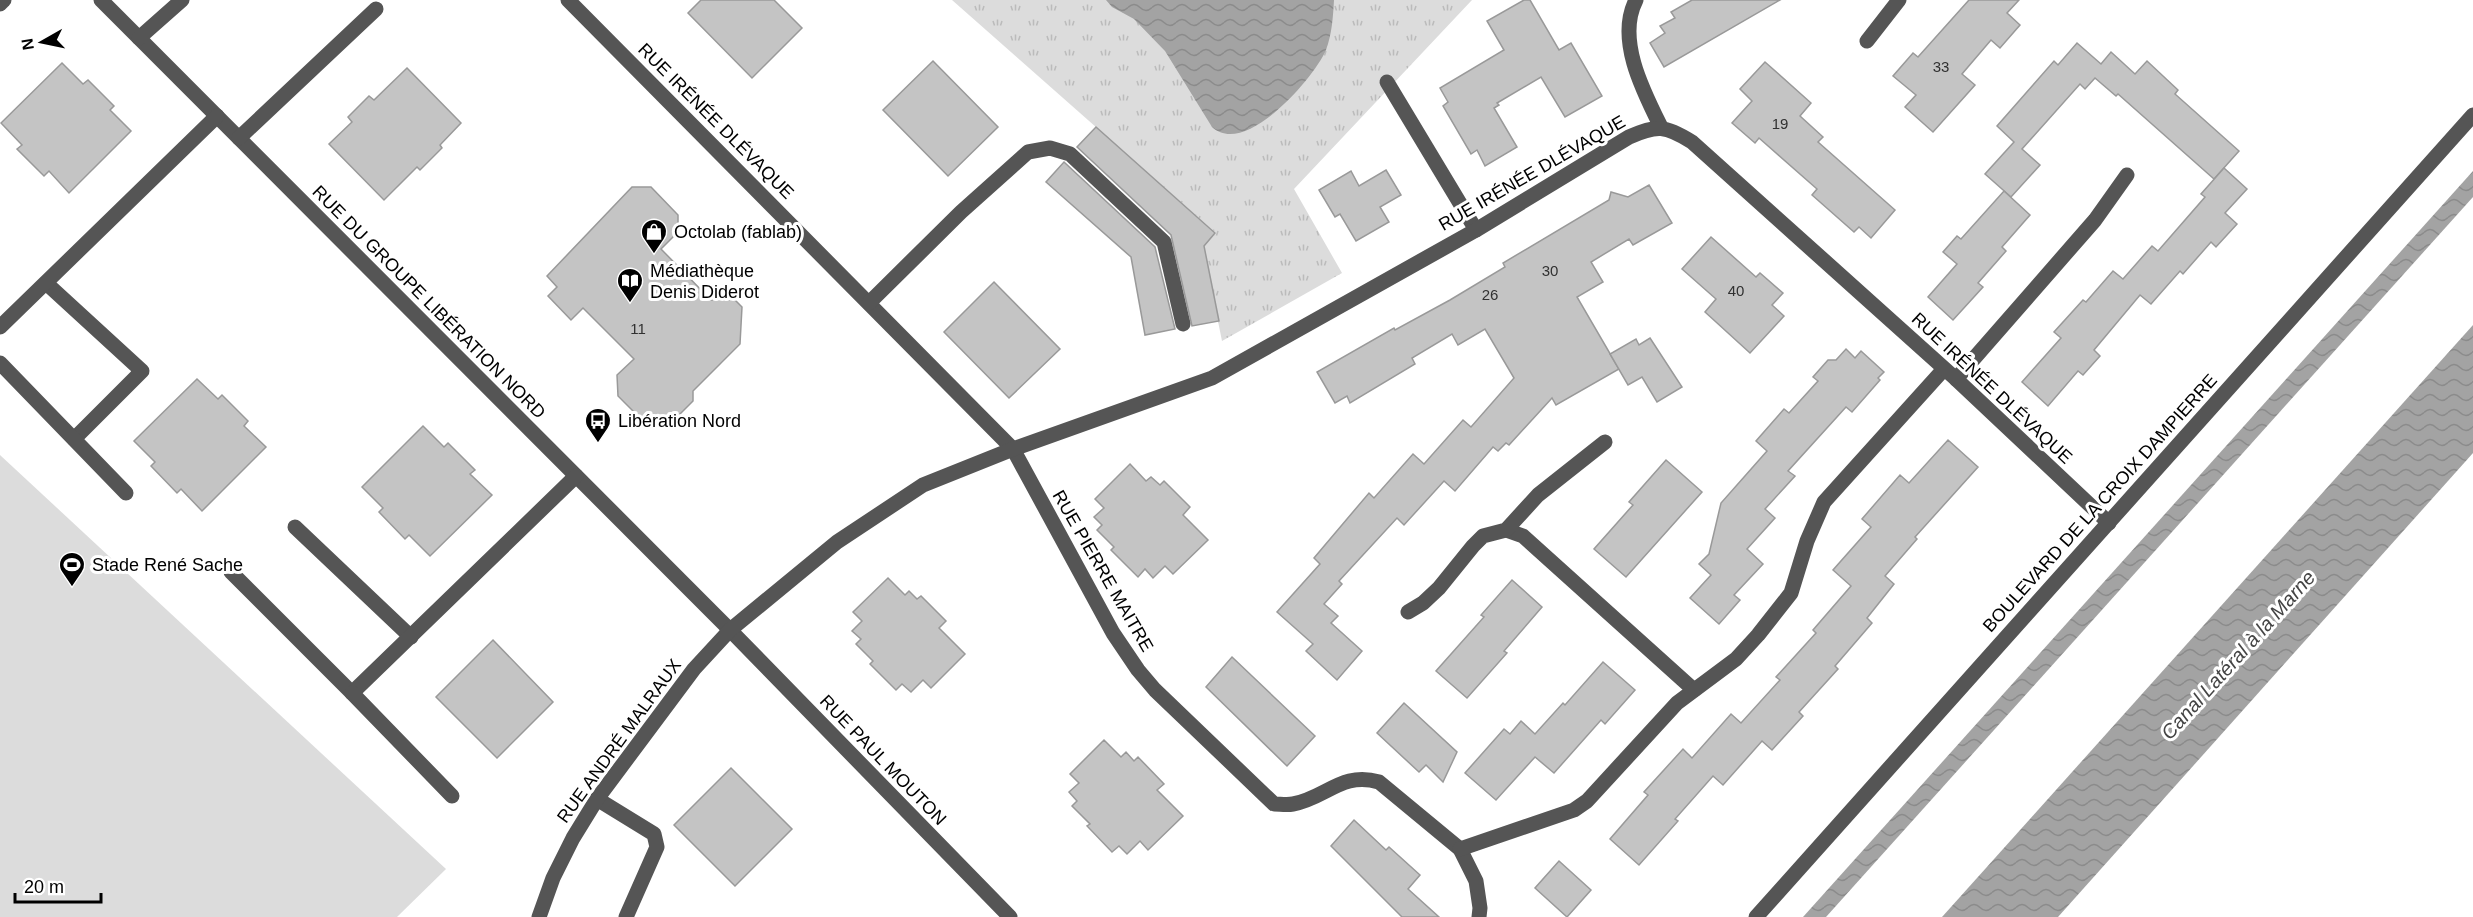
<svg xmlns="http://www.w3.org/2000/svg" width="2473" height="917" viewBox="0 0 2473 917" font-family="Helvetica,sans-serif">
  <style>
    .park { fill: url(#park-tufts) }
    .garden { fill: #dcdcdc }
    .water { fill: url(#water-waves) }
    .building { fill: #c4c4c4; stroke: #999; stroke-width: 1.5 }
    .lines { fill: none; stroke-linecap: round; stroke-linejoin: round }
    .minor { stroke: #555; stroke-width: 15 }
    .labels { text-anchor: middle; stroke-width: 6; stroke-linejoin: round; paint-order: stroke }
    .number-label { font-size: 15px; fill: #313131 }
    .street-label { font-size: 18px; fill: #000; stroke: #fff }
    .poi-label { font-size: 18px; fill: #000; stroke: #fff; text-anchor: start }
    .water-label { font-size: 20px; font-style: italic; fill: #444; stroke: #fff }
  </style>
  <defs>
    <pattern id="park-tufts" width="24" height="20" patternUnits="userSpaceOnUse" patternTransform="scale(1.5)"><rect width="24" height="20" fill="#dcdcdc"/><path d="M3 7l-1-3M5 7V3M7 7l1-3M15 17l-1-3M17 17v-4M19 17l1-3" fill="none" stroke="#bbb"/></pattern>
    <pattern id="water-waves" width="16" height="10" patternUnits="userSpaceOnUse" patternTransform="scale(1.5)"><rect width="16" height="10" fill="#a3a3a3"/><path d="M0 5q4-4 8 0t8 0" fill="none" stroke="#8b8b8b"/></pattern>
  </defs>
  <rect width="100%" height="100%" fill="#fff"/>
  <polygon class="park" points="952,0 1472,0 1294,189 1342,273 1222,341 1203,247 1216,233"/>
  <polygon class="garden" points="0,455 446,869 397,917 0,917"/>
  <g class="water">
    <path d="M1106,0H1334C1333,17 1332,34 1326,50C1314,78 1245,158 1212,127L1165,51L1134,19L1112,7Z"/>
    <polygon points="2473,171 2473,197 1826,917 1803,917"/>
    <polygon points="2473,325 2473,453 2058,917 1942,917"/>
  </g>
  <g class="building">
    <polygon points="701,0 774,0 802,28 752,78 688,13"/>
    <polygon points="1524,0 1530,0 1559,50 1571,43 1602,96 1565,117 1541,77 1497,103 1499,105 1494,108 1517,147 1485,166 1477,150 1471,154 1443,106 1448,102 1440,88 1504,50 1487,21"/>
    <polygon points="1692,0 1780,0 1664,67 1650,43 1665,33 1660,26 1675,18 1671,12"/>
    <polygon points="1969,0 2019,0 2007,13 2020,25 2000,48 1991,40 1962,74 1975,85 1933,132 1905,107 1916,95 1893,76 1913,53 1918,57"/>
    <polygon points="2077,43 2101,64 2111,52 2135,74 2147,61 2178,90 2175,94 2239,151 2214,179 2118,94 2116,96 2095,78 2085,89 2080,84 2022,149 2040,165 2011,197 1985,174 2014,142 1997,126 2054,61 2058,65"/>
    <polygon points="933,61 998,127 948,176 883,110"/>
    <polygon points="1765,62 1811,103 1800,116 1823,137 1818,142 1895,210 1871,238 1859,227 1854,232 1812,195 1817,189 1759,138 1755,143 1732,123 1752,101 1740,89"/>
    <polygon points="62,63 83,84 88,80 114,106 110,110 131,131 69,193 49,171 44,176 17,149 22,145 1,123"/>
    <polygon points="407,68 461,123 440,145 442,148 420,170 417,167 384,200 329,144 352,122 348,117 369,96 374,100"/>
    <polygon points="1096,127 1215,233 1204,246 1219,321 1192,326 1171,235 1077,147"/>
    <polygon points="1064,162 1155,247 1175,329 1145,335 1131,257 1046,182"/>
    <polygon points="2224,168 2247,189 2225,213 2237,224 2216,247 2211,242 2183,274 2180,271 2151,304 2140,295 2094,350 2100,356 2083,375 2078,371 2048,406 2022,382 2061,338 2054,332 2083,300 2086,302 2113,271 2123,279 2152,246 2158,251 2205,197 2201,194"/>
    <polygon points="1386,170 1401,195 1380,207 1389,222 1356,241 1340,214 1335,217 1319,190 1351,171 1359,186"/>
    <polygon points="1649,185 1672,223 1633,245 1629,239 1591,262 1603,282 1577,297 1619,369 1556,405 1552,398 1509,445 1506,443 1498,451 1493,447 1455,491 1444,481 1404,525 1397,518 1339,581 1342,584 1324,604 1338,616 1331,623 1362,651 1337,680 1306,651 1313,644 1277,612 1320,564 1314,558 1369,493 1374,498 1413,454 1424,464 1463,420 1471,427 1514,378 1485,329 1458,345 1452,334 1412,358 1415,364 1350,403 1347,396 1335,403 1317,372 1394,328 1395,330 1450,300 1505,267 1503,263 1609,200 1611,192 1628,197"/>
    <polygon points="632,187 651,187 678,215 678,232 661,249 711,300 735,300 742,307 740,344 693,391 693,401 669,425 647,425 618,396 617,375 634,359 583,308 571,320 548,296 557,287 547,276"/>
    <polygon points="2004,191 2030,215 2002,247 2006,251 1978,283 1983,287 1953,320 1928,297 1957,264 1943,252 1957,236 1961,239"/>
    <polygon points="1711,237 1756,277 1760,273 1783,293 1772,305 1784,316 1750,353 1705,312 1716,299 1682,269"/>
    <polygon points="994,282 1060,349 1009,398 944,332"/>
    <polygon points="1650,338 1682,387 1657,402 1642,377 1628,385 1610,354 1636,339 1639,345"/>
    <polygon points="1846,349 1855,358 1861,351 1884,372 1878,378 1880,380 1852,412 1846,407 1788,471 1795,476 1765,509 1775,518 1747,549 1763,564 1734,595 1740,600 1719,624 1690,598 1711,575 1699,564 1709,554 1721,503 1767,451 1756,441 1784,409 1789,413 1818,381 1813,377 1828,360 1836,360"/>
    <polygon points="197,379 218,399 222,395 248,421 244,426 266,447 202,511 181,489 177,493 151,466 155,462 134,441"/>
    <polygon points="423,426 444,447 448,443 475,470 470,474 492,495 430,556 409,535 405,539 379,512 383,508 362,487"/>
    <polygon points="1948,440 1978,467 1915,537 1917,539 1885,576 1894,584 1867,618 1872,623 1835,666 1838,669 1799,712 1803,716 1772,750 1762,741 1723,785 1713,776 1675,819 1678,821 1639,865 1610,839 1648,795 1644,792 1683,749 1692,758 1731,714 1741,723 1780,680 1776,677 1816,633 1813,630 1851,586 1833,570 1871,527 1862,519 1900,475 1909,483"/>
    <polygon points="1666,460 1702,492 1626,577 1594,549 1633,505 1629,502"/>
    <polygon points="1130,464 1146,481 1151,477 1160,485 1164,481 1190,507 1183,515 1208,540 1173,574 1165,566 1153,578 1145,569 1138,577 1111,550 1114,547 1097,530 1102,525 1094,517 1104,508 1095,499"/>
    <polygon points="888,578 905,595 909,591 917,599 921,596 946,621 939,628 965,654 931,688 923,680 911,692 902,684 896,690 870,664 873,661 856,644 861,639 852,631 862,621 853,612"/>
    <polygon points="1512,580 1542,607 1504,651 1507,653 1467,698 1436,671 1484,617 1481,615"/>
    <polygon points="493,640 553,702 497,758 436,697"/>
    <polygon points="1232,657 1315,736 1287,766 1206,687"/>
    <polygon points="1603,662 1635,690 1605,724 1601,720 1554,773 1535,757 1496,800 1465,773 1504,729 1510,734 1521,721 1535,734 1563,703 1565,705"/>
    <polygon points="1404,703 1457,752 1443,782 1426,765 1419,772 1377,733"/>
    <polygon points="1104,740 1121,757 1126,752 1134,761 1138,757 1164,784 1157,790 1183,816 1148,850 1140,841 1127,854 1119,846 1112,852 1087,826 1090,824 1072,806 1077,801 1069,792 1079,783 1070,774"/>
    <polygon points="731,768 792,829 735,886 674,825"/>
    <polygon points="1354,820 1386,850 1389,847 1420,875 1408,889 1439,917 1402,917 1331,846"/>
    <polygon points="1559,861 1591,890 1567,917 1535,888"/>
  </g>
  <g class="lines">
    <g class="minor">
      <polyline points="101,0 730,630 1010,917"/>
      <path d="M568,0L1013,449L1113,633L1138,670L1155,690L1274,804C1280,804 1287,805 1293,804C1326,798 1342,771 1379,782L1460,849L1476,881L1480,908L1479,917"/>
      <path d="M1636,0C1616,39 1643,91 1661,127"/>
      <polyline points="0,4 4,0"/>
      <polyline points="139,38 182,0"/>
      <polyline points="1867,41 1899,0"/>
      <polyline points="1387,82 1476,230"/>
      <polyline points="239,138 376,9"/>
      <polyline points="46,283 142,371 74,439"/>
      <polyline points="869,303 961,212 1028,152 1050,148 1070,154 1164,242 1183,324"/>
      <polyline points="0,327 217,116"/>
      <polyline points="0,363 126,493"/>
      <polyline points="1956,379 2095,220 2127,175"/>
      <polyline points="295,527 411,637"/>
      <polyline points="1506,530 1523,536 1694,690"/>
      <polyline points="231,572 352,693 576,476"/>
      <polyline points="1408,612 1423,603 1439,588 1473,546 1483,536 1506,530 1538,495 1605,442"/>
      <polyline points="352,693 452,796"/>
      <polyline points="597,799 654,834 657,847 626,917"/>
      <polyline points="1460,849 1574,810 1587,801 1677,703 1736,659 1758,635 1791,593 1807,541 1824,502 1944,369"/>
      <path d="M539,917L553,878L573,838L597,799L694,669L730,630L837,542L923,485L1013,449L1212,378L1476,230L1629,137C1657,125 1665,125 1692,142L1956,379L2109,523"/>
      <polyline points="1756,917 2473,115"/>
    </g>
  </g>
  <defs>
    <symbol id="shop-pin" viewBox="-11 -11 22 30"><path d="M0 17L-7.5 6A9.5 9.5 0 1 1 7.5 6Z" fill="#000" stroke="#fff"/><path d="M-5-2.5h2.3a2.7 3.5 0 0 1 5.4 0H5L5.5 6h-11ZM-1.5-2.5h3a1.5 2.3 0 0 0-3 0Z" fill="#fff"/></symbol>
    <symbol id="library-pin" viewBox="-11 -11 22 30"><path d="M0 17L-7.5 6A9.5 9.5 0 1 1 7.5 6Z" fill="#000" stroke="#fff"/><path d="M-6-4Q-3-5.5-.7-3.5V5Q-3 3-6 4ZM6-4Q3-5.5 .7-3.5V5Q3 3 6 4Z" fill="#fff"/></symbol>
    <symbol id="bus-pin" viewBox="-11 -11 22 30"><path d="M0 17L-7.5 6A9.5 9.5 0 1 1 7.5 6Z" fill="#000" stroke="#fff"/><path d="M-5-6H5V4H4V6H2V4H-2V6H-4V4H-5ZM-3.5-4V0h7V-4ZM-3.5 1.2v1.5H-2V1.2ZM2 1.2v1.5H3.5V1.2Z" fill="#fff"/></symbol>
    <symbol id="stadium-pin" viewBox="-11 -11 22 30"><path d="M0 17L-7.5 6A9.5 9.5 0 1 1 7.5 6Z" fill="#000" stroke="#fff"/><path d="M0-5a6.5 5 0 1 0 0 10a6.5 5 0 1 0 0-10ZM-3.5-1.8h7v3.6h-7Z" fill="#fff"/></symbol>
  </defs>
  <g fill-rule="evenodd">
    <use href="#shop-pin" x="639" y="217" width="30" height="40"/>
    <use href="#library-pin" x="615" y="266" width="30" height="40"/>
    <use href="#bus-pin" x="583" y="406" width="30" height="40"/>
    <use href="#stadium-pin" x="57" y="550" width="30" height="40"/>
  </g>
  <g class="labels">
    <g class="number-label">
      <text x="1941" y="72">33</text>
      <text x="1780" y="129">19</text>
      <text x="1550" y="276">30</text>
      <text x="1736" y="296">40</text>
      <text x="1490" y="300">26</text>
      <text x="638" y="334">11</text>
    </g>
    <g class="street-label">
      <text transform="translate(716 121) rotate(45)" y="6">RUE IRÉNÉE DLÉVAQUE</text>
      <text transform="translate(1532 173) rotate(-30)" y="6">RUE IRÉNÉE DLÉVAQUE</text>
      <text transform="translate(429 302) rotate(45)" y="6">RUE DU GROUPE LIBÉRATION NORD</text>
      <text transform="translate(1992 388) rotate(43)" y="6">RUE IRÉNÉE DLÉVAQUE</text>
      <text transform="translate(2100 503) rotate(-48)" y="6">BOULEVARD DE LA CROIX DAMPIERRE</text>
      <text transform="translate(1103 571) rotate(60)" y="6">RUE PIERRE MAITRE</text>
      <text transform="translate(619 741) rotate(-54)" y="6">RUE ANDRÉ MALRAUX</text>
      <text transform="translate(883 760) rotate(46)" y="6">RUE PAUL MOUTON</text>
    </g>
    <g class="poi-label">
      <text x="674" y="238">Octolab (fablab)</text>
      <text x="650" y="277">Médiathèque<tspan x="650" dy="21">Denis Diderot</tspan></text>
      <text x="618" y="427">Libération Nord</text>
      <text x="92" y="571">Stade René Sache</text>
    </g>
    <g class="water-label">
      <text transform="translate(2238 655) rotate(-48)" y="7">Canal Latéral à la Marne</text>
    </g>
  </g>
  <g transform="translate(42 42) rotate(261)" stroke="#ffffff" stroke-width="4.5" paint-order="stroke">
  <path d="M0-4.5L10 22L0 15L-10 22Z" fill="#000000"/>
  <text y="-9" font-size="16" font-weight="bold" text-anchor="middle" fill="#000000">N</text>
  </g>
  <path d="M15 893v9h86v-9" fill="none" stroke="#000000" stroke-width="3"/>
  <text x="24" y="893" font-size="18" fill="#000000" stroke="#ffffff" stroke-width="4.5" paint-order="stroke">20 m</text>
</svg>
